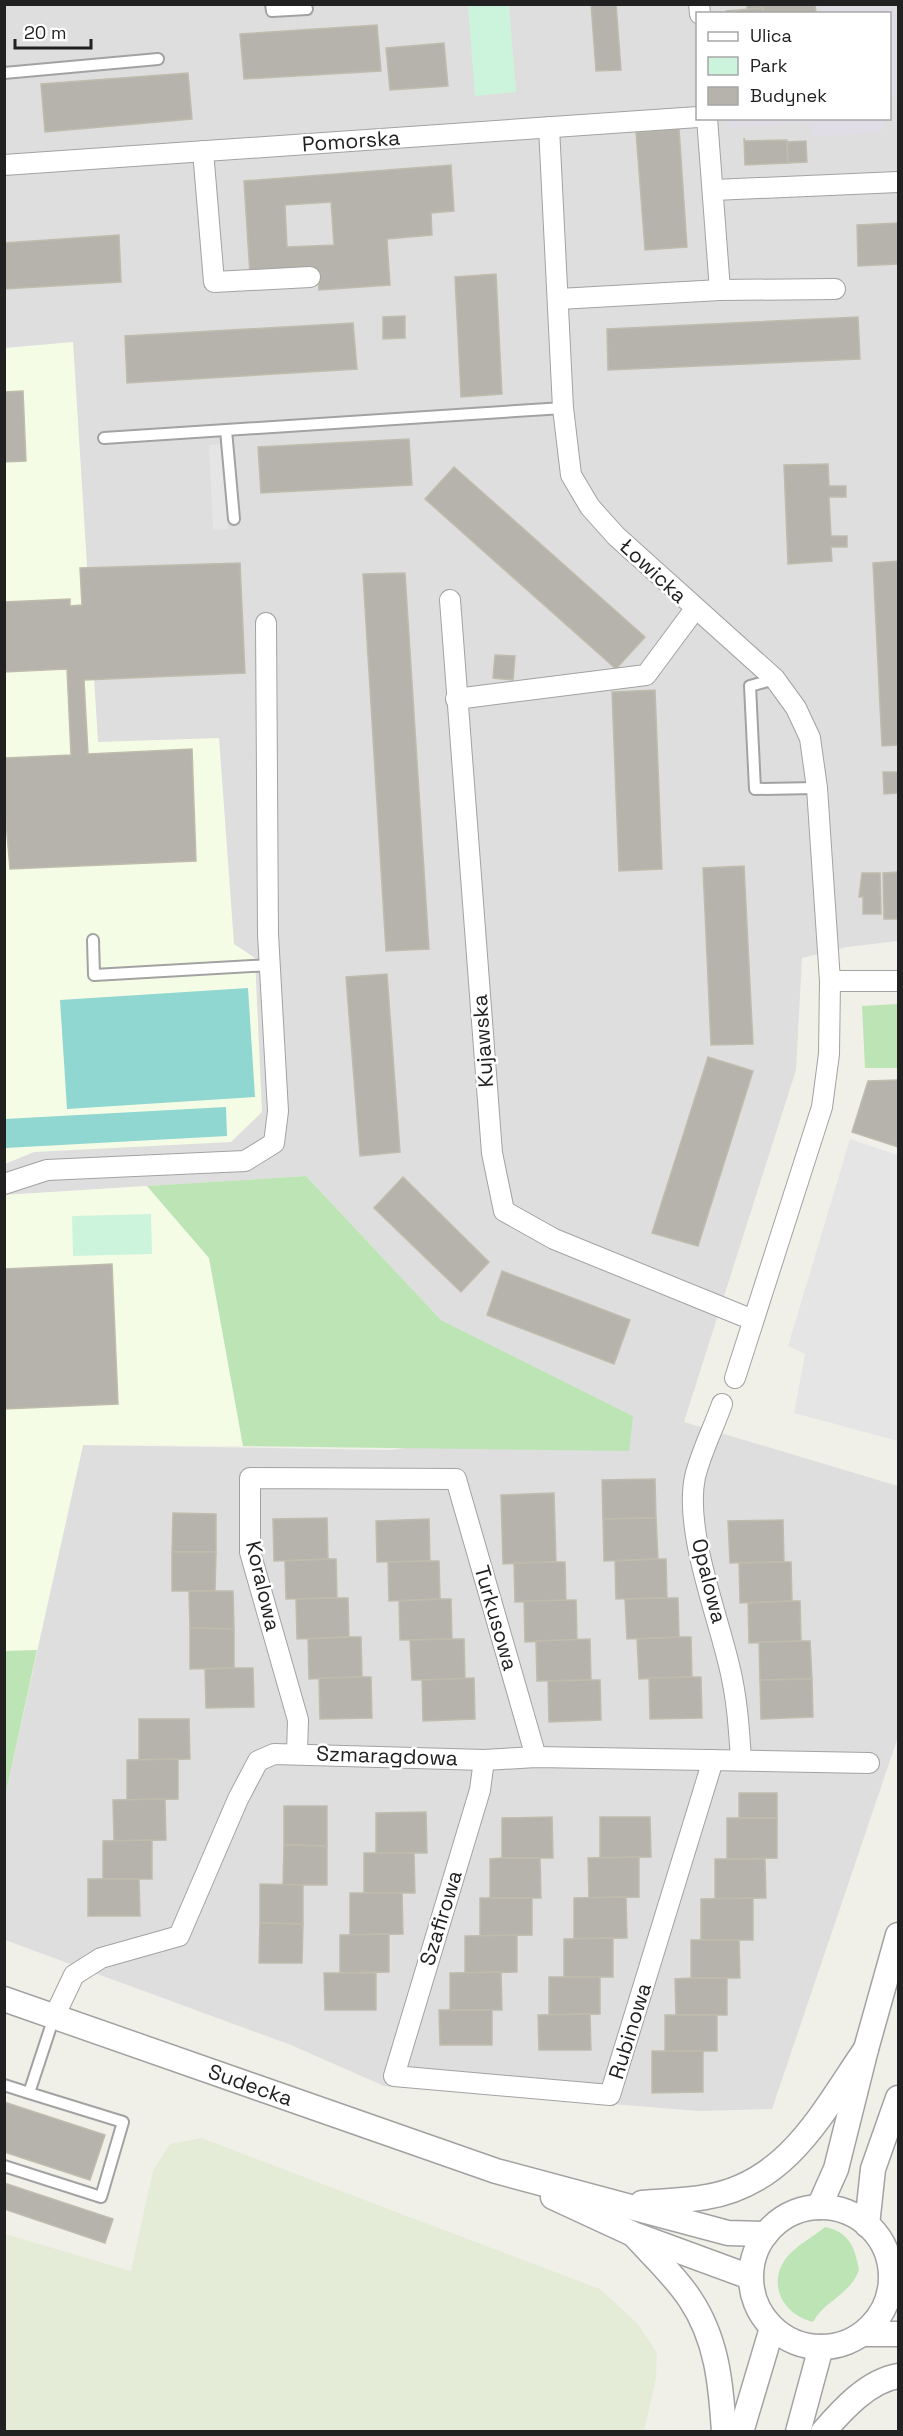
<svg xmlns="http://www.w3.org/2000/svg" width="903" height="2436" viewBox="0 0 903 2436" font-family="'Space Grotesk',sans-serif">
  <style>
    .residential { fill: #dfdede; fill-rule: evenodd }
    .education { fill: #f5fce6 }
    .farmland { fill: #e4ecd7 }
    .grass { fill: #bde4b5 }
    .park { fill: #ccf4dc }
    .pitch { fill: #90d6d1 }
    .parking { fill: #e5e5e5 }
    .plaza { fill: #e0dde6 }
    .building { fill: #b5b3ac; stroke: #c0bcad; stroke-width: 1.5; fill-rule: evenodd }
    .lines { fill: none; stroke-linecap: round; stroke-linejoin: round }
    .service-casing { stroke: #a2a2a2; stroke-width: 14 }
    .minor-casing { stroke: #a2a2a2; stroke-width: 22 }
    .tertiary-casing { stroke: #a2a2a2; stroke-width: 27 }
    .service { stroke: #fff; stroke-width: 10 }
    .minor { stroke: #fff; stroke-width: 20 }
    .tertiary { stroke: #fff; stroke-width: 24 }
    .labels { text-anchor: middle; stroke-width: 5; stroke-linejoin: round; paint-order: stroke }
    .street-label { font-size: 21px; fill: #212121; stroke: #fff }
  </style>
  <rect width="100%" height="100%" fill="#f0f0e9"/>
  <path class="residential" d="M5,5H898V941L847,947L802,958L796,1070L684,1422L898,1486V1737L772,2109L699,2111L384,2086L291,2045L5,1940V1797L83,1445L391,1450L633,1416L441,1320L306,1176L5,1195ZM698,14H890V118H698Z"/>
  <g class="education">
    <polygon points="73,342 98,742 219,738 234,944 255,958 262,1112 231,1142 34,1152 5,1164 5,348"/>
    <polygon points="147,1186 209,1258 243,1446 83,1445 37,1650 5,1651 5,1195"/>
  </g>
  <polygon class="farmland" points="201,2138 600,2289 638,2324 657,2353 656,2379 644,2431 5,2431 5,2234 131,2271 153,2170 170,2144"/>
  <g class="grass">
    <polygon points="898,1004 898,1068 865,1068 862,1006"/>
    <polygon points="306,1176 441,1320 633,1416 629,1451 243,1446 209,1258 147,1186"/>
    <polygon points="37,1650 5,1797 5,1651"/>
    <path d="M825,2227C849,2232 855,2247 859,2270C850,2295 825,2300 813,2322C783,2315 766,2283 787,2257C797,2245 813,2237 825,2227Z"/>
  </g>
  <g class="park">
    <polygon points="468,5 509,5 516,92 475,96"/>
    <polygon points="151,1214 152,1254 73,1256 72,1216"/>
  </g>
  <g class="pitch">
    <polygon points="248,988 255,1097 67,1109 60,1000"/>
    <polygon points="226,1107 227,1136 5,1148 5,1119"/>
  </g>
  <g class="parking">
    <polygon points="224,444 228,529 213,530 209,445"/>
    <polygon points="850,1139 898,1155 898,1441 794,1413 805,1354 788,1346"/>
  </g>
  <g class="plaza">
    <polygon points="821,5 898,5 898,98 890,98 890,14 821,13"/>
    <polygon points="728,119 882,119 883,132 812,137 810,122 729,128"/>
  </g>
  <g class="building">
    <polygon points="591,4 616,4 621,70 596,71"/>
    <polygon points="747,4 815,4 816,14 763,14 763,8 747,9"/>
    <polygon points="763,8 763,14 726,14 726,11"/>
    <polygon points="377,25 381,71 244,79 240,34"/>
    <polygon points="444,43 448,86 390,90 386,48"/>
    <polygon points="188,73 192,119 45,132 41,84"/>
    <polygon points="679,129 687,247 645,250 636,132"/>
    <polygon points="744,138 745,141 787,140 788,163 745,165"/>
    <polygon points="806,141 807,162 788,163 787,142"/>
    <path d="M451,165L454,211L431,213L432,235L387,239L390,285L319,290L317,270L250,275L244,181ZM331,202L334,245L287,247L285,205Z"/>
    <polygon points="898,223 898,264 858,266 857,225"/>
    <polygon points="119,235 121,282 4,289 4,243"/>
    <polygon points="496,274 502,394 461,397 455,277"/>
    <polygon points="405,316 405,338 383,339 383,317"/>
    <polygon points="858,317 860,359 608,370 607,329"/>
    <polygon points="353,323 357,369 127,383 125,336"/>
    <polygon points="23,391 26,461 4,462 4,392"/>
    <polygon points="409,439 412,485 261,493 258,447"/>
    <polygon points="828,464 829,486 846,486 846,497 829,497 831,536 847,536 847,547 831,547 832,561 788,564 784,465"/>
    <polygon points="454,467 645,637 616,669 425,499"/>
    <polygon points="898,561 898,745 882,746 873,563"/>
    <polygon points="240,563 245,673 84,680 88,754 192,749 196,861 10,869 4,800 5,758 71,755 67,669 4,672 4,602 70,599 70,606 82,605 80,568"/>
    <polygon points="405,573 429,949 386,951 363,574"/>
    <polygon points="495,655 515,656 513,680 493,678"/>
    <polygon points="655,690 662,869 619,871 612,692"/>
    <polygon points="883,772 898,772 898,793 884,794"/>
    <polygon points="744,866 753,1044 711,1045 703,868"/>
    <polygon points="898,872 898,919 884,919 883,873"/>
    <polygon points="862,873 880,873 881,914 863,914 863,897 859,897"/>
    <polygon points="387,974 400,1152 360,1156 346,977"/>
    <polygon points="708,1057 753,1071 698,1246 652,1233"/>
    <polygon points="898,1080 898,1147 852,1132 868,1081"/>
    <polygon points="403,1177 489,1262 461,1292 374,1208"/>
    <polygon points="112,1264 118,1404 4,1409 4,1269"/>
    <polygon points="502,1271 630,1320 614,1364 487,1315"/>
    <polygon points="655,1479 656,1518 603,1519 602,1480"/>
    <polygon points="554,1493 556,1562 503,1564 501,1495"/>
    <polygon points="173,1513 216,1514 216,1552 172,1552"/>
    <polygon points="327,1518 328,1559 274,1561 273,1519"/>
    <polygon points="656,1518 658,1559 604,1561 603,1519"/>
    <polygon points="429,1519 430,1561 377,1562 376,1521"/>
    <polygon points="783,1520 784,1562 730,1563 728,1521"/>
    <polygon points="172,1552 216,1552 215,1591 172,1591"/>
    <polygon points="328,1559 336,1559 337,1598 286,1599 285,1561"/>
    <polygon points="658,1559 666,1559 667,1598 616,1599 615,1561"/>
    <polygon points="430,1561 439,1561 440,1599 389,1601 388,1562"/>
    <polygon points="556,1562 565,1562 566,1601 515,1602 514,1563"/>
    <polygon points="784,1562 791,1562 792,1601 740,1603 739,1563"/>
    <polygon points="189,1591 233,1591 234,1629 190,1628"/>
    <polygon points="337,1598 348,1598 349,1637 297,1639 296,1599"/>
    <polygon points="667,1598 678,1598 679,1637 627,1639 625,1599"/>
    <polygon points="440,1599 451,1599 452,1639 400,1640 399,1601"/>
    <polygon points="576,1600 577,1640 525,1642 524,1601"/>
    <polygon points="792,1601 800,1601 801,1641 749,1643 748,1603"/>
    <polygon points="190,1628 234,1629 234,1668 190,1669"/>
    <polygon points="349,1637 361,1637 362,1677 309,1679 308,1639"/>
    <polygon points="679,1637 691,1637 692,1677 639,1679 637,1639"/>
    <polygon points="452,1639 464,1639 465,1679 412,1680 410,1640"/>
    <polygon points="590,1639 591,1680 537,1681 536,1641"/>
    <polygon points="801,1641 810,1641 812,1679 760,1680 759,1642"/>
    <polygon points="234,1668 253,1668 254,1707 206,1708 205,1669"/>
    <polygon points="362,1677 371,1677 372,1718 320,1719 319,1678"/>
    <polygon points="692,1677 701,1677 702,1718 650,1719 649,1678"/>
    <polygon points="474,1678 475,1719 423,1721 422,1680"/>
    <polygon points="812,1679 813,1717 761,1719 760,1680"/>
    <polygon points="591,1680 600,1680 601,1720 549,1722 548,1681"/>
    <polygon points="139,1719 189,1719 190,1759 139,1760"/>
    <polygon points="178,1759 178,1799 127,1800 127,1760"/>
    <rect x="739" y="1793" width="38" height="25"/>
    <polygon points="165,1799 166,1840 114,1841 113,1800"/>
    <polygon points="284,1806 327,1806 327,1846 284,1845"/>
    <polygon points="426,1812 427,1853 376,1853 376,1813"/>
    <polygon points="552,1817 553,1858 502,1858 502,1818"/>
    <polygon points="600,1817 650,1817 651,1857 600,1858"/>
    <polygon points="727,1818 777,1818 777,1858 727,1859"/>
    <polygon points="152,1840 152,1879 103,1879 103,1841"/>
    <polygon points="284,1845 327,1846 327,1885 283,1885"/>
    <polygon points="364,1853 414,1853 415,1893 364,1893"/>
    <polygon points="639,1857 639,1897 589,1898 588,1858"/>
    <polygon points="502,1858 540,1858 541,1898 490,1898 490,1859"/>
    <polygon points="715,1859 765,1859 766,1898 715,1899"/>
    <polygon points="88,1879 139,1879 140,1916 88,1916"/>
    <polygon points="260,1884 303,1885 303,1924 260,1923"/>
    <polygon points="350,1893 402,1893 403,1934 350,1935"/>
    <polygon points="626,1897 627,1938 574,1939 574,1898"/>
    <polygon points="480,1898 532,1898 532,1935 480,1936"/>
    <polygon points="753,1898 753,1940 701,1940 701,1899"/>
    <polygon points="260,1923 303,1924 302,1963 259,1963"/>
    <polygon points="389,1934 389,1972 340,1973 340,1935"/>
    <polygon points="517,1935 517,1972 465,1973 465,1936"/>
    <polygon points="613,1938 613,1977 564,1977 564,1939"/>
    <polygon points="691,1940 739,1940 740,1978 691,1978"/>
    <polygon points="501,1972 502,2010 450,2010 450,1973"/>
    <polygon points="324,1973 376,1973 376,2010 325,2010"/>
    <polygon points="549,1977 600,1977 600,2014 549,2015"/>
    <polygon points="691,1978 727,1978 727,2015 676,2015 675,1979"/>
    <polygon points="439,2010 492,2010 492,2045 440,2045"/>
    <polygon points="590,2014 591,2050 539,2050 538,2015"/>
    <rect x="665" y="2015" width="52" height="36"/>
    <polygon points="652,2051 703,2051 703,2092 652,2093"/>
    <polygon points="4,2102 105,2135 90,2180 4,2152"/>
    <polygon points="4,2183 113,2219 105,2243 4,2209"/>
  </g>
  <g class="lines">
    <defs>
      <g id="service">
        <polyline points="271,4 272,11 307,9"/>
        <polyline points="4,73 158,59"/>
        <polyline points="226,430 234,519"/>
        <polyline points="104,438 563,408"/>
        <polyline points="775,679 750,686 755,789 817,788"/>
        <polyline points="93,940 94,975 270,965"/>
        <polyline points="4,2085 29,2093"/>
        <polyline points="4,2166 101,2197 123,2122 29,2093 54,2017"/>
      </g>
      <g id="minor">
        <polyline points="699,4 700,14"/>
        <polyline points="707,118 720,290"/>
        <polyline points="549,127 563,408 571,475 590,507 616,536 775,679 796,708 810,738 817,788 830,981 829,1054 822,1107 735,1378"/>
        <polyline points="203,151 214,282 310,277"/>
        <polyline points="4,165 698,117"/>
        <polyline points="714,190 898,182"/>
        <polyline points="559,299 720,290 835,289"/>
        <polyline points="450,600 492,1153 504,1211 554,1239 753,1320"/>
        <polyline points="456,699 646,675 695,609"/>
        <polyline points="830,981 898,981"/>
        <polyline points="4,1184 47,1170 245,1161 274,1143 278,1111 268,934 266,623"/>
        <path d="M722,1404C714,1427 701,1452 695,1477C684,1529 717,1613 729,1665C737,1697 739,1728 741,1760"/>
        <polyline points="297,1753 298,1720 250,1552 250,1478 456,1479 536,1757"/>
        <polyline points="484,1760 480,1790 394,2076 610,2095 713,1760"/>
        <polyline points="54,2017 74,1975 101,1958 179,1936 238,1799 258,1761 274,1754 484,1760 536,1757 869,1763"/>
      </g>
      <g id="tertiary">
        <path id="s1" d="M4,1999L496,2171L728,2233L766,2234"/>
        <polyline points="553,2197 633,2234 750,2277"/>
        <path d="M642,2203C663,2201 685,2201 706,2197C788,2184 823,2111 866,2049"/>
        <polyline points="819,2207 836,2169 866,2049 898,1935"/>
        <circle cx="821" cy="2277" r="70"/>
        <polyline points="867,2225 873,2169 898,2098"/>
        <path d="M635,2236C653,2256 675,2276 690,2299C717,2339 721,2384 724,2432"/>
        <polyline points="863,2334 898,2334"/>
        <polyline points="741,2432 772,2328"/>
        <polyline points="798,2432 821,2347"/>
        <path d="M823,2432C842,2410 868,2381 898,2376"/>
      </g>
    </defs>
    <use href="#service" class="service-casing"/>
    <use href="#minor" class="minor-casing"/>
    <use href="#tertiary" class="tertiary-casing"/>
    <use href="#service" class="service"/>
    <use href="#minor" class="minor"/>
    <use href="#tertiary" class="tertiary"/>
  </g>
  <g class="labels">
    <g class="street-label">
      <text transform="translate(351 141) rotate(-4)" y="7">Pomorska</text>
      <text transform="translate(653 571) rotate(43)" y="7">Łowicka</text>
      <text transform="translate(483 1041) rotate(-94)" y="7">Kujawska</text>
      <text transform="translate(709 1581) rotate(76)" y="7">Opalowa</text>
      <text transform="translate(263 1586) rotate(77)" y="7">Koralowa</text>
      <text transform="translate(496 1618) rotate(74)" y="7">Turkusowa</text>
      <text transform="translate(387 1756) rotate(2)" y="7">Szmaragdowa</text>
      <text transform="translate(441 1918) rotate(-73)" y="7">Szafirowa</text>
      <text transform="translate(630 2031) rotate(-73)" y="7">Rubinowa</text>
      <text dy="7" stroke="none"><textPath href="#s1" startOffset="261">Sudecka</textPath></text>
    </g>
  </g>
  <rect width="903" height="2436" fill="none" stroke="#212121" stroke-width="12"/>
  <rect x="696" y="12" width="195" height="108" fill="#ffffff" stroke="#a6a6a6" stroke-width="1.5"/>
  <rect x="708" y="32" width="30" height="9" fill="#ffffff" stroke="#a6a6a6" stroke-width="1.5"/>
  <text x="750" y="42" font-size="18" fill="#212121">Ulica</text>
  <rect x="708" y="57" width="30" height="18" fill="#ccf4dc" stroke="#a6a6a6" stroke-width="1.5"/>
  <text x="750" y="72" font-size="18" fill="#212121">Park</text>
  <rect x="708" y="87" width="30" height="18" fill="#b5b3ac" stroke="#a6a6a6" stroke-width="1.5"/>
  <text x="750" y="102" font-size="18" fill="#212121">Budynek</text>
  <path d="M15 39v9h76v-9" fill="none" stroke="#212121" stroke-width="3"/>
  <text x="24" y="39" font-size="18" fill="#212121" stroke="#ffffff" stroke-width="4.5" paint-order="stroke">20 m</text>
</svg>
